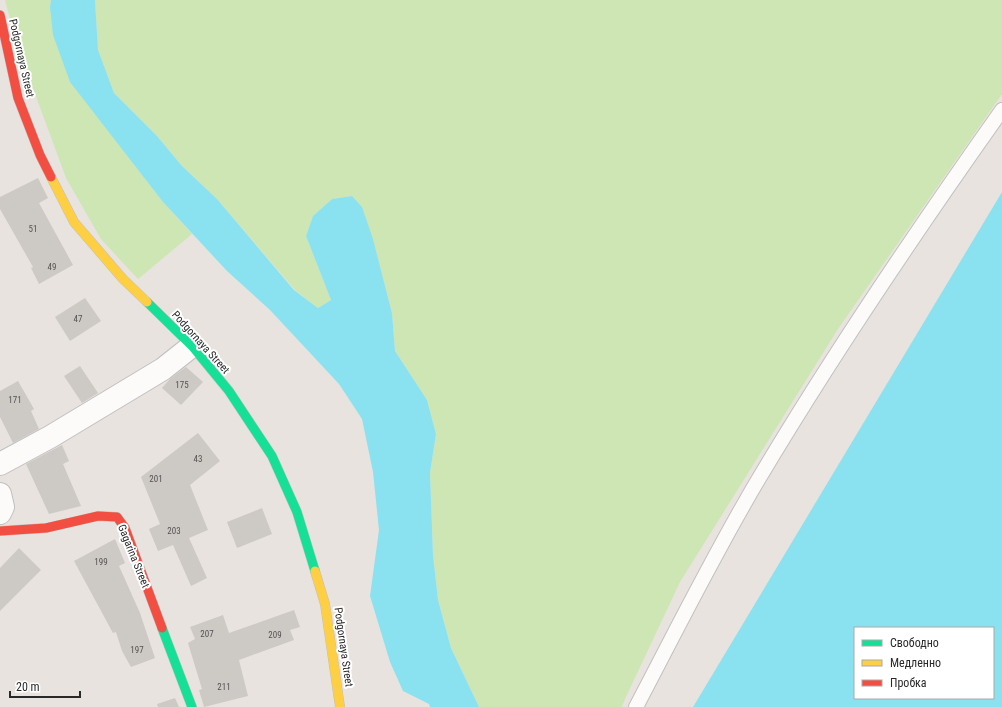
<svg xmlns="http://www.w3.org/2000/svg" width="1002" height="707" viewBox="0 0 1002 707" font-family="'Roboto Condensed',sans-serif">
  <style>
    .green { fill: #cee6b3 }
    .water { fill: #8ae2f1; fill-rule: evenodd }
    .building { fill: #cdc9c5 }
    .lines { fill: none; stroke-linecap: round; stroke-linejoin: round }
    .lane-casing { stroke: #c1c0c0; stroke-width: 16 }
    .street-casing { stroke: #c1c0c0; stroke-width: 24 }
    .fast-casing { stroke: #c1c0c0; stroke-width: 10 }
    .slow-casing { stroke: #c1c0c0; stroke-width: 10 }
    .jam-casing { stroke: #c1c0c0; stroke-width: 10 }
    .lane { stroke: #fcfbfa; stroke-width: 14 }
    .street { stroke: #fcfbfa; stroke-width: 22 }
    .fast { stroke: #16e098; stroke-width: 9 }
    .slow { stroke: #ffcf43; stroke-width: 9 }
    .jam { stroke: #f24e42; stroke-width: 9 }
    .labels { text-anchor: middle; stroke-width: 4; stroke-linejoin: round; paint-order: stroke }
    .number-label { font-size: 9px; fill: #545352 }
    .street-label { font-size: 11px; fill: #292929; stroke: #fff }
  </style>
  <rect width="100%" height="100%" fill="#e8e3de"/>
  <g class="green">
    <polygon points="5,0 51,0 50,7 124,151 163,202 192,234 138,279 101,239 66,178 17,45"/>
    <polygon points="95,0 1002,0 1002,94 838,329 680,582 625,699 622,707 479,707 451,648 438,600 433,555 430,473 436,434 427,400 395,351 392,313 373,239 352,196 332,199 313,216 306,236 331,300 318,308 295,290 217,199 182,166 157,136 114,93 98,51"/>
  </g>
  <g class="water">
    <polygon points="51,0 95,0 98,50 114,93 157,136 182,166 217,199 294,290 318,308 331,300 306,236 313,216 332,199 352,196 362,207 373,239 392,313 395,351 427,400 436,434 430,473 433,555 438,600 451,648 479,707 430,707 429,704 403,691 390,662 370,596 379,530 373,472 362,419 339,384 270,310 227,271 163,202 70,82 53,35 50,7"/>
    <path d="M1002,192V707H693ZM855,628H993V698H855Z"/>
  </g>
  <g class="building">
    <polygon points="38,178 48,198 39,203 73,265 39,284 31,268 33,267 0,209 0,197"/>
    <polygon points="85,298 101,321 70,341 55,317"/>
    <polygon points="80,366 98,393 82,403 64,376"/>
    <polygon points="186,367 203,382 181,405 162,388 170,379"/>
    <polygon points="18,381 34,409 31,411 39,429 13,443 0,417 0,391"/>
    <polygon points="198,433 220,461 190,485 208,530 189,538 207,578 191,586 173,545 158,551 149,529 160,524 141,477"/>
    <polygon points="62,445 69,461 63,464 81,506 49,514 26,464"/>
    <polygon points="262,508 272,534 237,548 227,522"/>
    <polygon points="115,539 125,563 119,566 140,613 155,658 131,667 122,651 116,632 113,633 74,561"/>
    <polygon points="19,548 41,570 0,611 0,568"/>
    <polygon points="294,610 300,627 290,630 294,640 239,660 248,696 204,707 199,690 202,689 188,643 195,639 190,627 223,615 229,633"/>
    <polygon points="175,698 179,707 158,707 157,704"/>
  </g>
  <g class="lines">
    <defs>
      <path id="lane" d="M636,707C676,631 714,554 758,480C833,354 917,230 1002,110"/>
      <g id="street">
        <polyline points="0,464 50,437 163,369 192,346"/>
        <polyline points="0,494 3,507 0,513"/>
      </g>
      <g id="fast">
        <polyline points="147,302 192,346 229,391 272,456 297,512 315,571"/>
        <polyline points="162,628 192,707"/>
      </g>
      <g id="slow">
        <polyline points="51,177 74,222 123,279 147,302"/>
        <polyline points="315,571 325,604 340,707"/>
      </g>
      <g id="jam">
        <polyline points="0,15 18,98 40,155 51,177"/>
        <polyline points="0,531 46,528 98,516 117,517 125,528 162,628"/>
      </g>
    </defs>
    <use href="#lane" class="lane-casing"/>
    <use href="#street" class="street-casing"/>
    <use href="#fast" class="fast-casing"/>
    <use href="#slow" class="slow-casing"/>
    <use href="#jam" class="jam-casing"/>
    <use href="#lane" class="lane"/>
    <use href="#street" class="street"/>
    <use href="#fast" class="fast"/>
    <use href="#slow" class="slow"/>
    <use href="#jam" class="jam"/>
  </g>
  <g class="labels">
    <g class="number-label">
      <text x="33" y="232">51</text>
      <text x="52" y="270">49</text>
      <text x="78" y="322">47</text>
      <text x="182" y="388">175</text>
      <text x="15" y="403">171</text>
      <text x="198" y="462">43</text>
      <text x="156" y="482">201</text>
      <text x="174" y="534">203</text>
      <text x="101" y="565">199</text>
      <text x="207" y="637">207</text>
      <text x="275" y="638">209</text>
      <text x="137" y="653">197</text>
      <text x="224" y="690">211</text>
    </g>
    <g class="street-label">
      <text transform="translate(22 58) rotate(77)" y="4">Podgornaya Street</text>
      <text transform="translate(201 342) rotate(48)" y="4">Podgornaya Street</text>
      <text transform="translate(134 556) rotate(68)" y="4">Gagarina Street</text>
      <text transform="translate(344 647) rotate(82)" y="4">Podgornaya Street</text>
    </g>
  </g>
  <rect x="854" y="627" width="140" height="72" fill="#ffffff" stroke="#a9a9a9"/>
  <rect x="862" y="640" width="20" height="6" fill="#16e098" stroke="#a9a9a9"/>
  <text x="890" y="647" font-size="12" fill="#292929">Свободно</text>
  <rect x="862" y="660" width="20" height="6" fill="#ffcf43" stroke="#a9a9a9"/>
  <text x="890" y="667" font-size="12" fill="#292929">Медленно</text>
  <rect x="862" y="680" width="20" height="6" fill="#f24e42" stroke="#a9a9a9"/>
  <text x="890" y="687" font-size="12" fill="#292929">Пробка</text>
  <path d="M10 691v6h70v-6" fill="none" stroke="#292929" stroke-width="2"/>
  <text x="16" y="691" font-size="12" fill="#292929" stroke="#ffffff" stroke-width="3" paint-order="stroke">20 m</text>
</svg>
